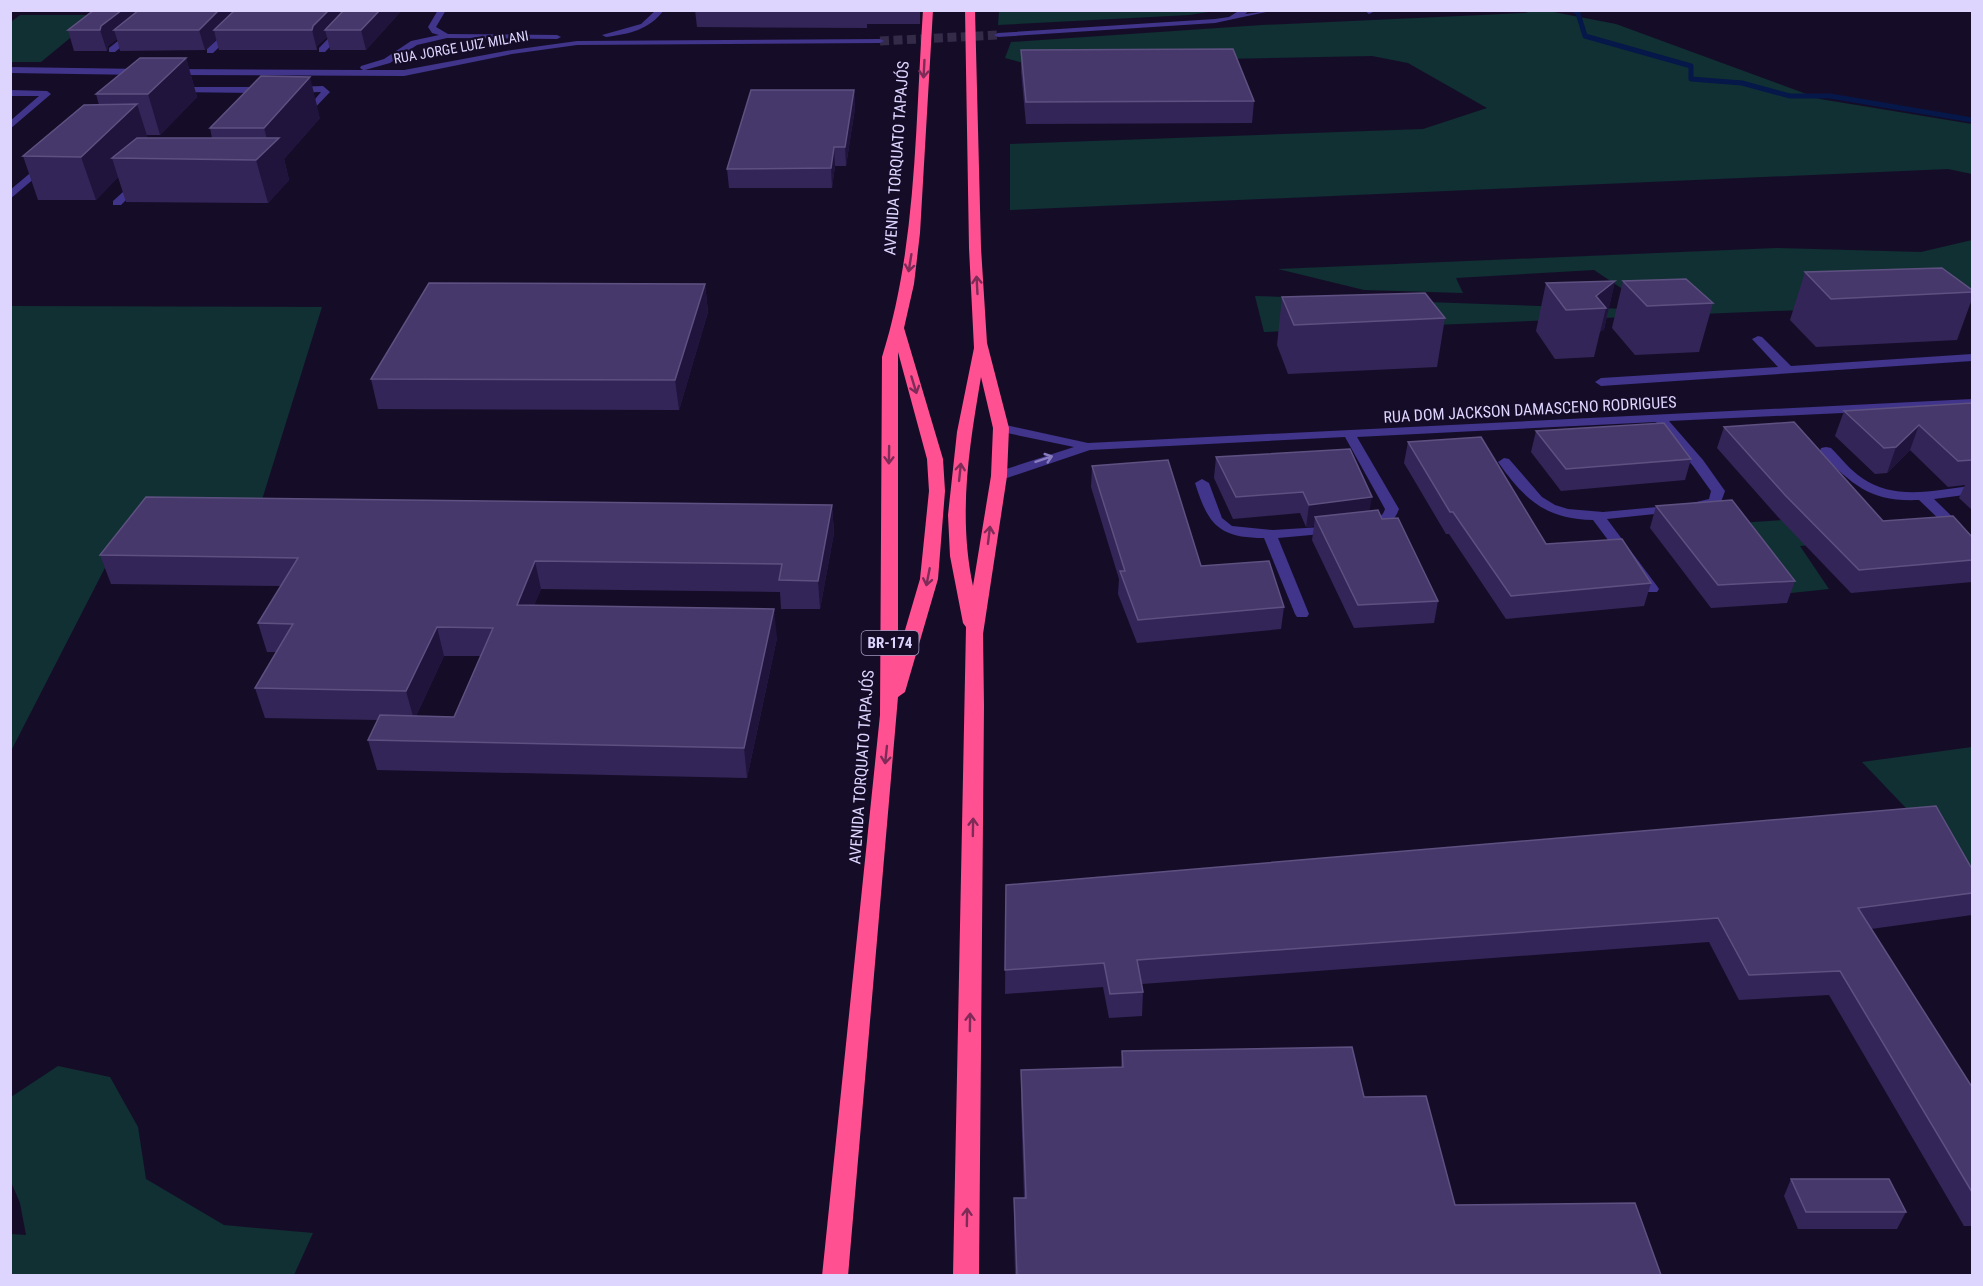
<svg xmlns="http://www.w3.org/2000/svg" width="1983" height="1286" viewBox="0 0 1983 1286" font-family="'Roboto Condensed',sans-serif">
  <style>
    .green { fill: #103033 }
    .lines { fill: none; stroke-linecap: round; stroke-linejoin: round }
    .stream { stroke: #061749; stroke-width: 5 }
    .minor-tunnel { stroke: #332b48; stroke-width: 9; stroke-dasharray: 9 4.5; stroke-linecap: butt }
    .minor { fill: #41348b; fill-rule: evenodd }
    .highway { fill: #ff5092; fill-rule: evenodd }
    .wall { fill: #342558; fill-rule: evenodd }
    .shaded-wall { fill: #20143d }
    .building { fill: #46386a; stroke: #5e5181; stroke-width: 1.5 }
    .oneway { stroke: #7e2b58 }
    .oneway2 { stroke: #887cbf }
    .labels { text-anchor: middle; stroke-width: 4.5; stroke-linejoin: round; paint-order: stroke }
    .far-street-label { font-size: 14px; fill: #ded5ff; stroke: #150d28 }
    .shield { fill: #150d28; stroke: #a299be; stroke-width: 1.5 }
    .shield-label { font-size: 15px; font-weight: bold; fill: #ded5ff }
    .street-label { font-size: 16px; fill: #ded5ff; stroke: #150d28 }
  </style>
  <rect width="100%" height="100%" fill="#150d28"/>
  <g class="green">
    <polygon points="999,11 1002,10 1215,11 1189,15 998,25"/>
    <polygon points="1532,11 1548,11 1616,24 1820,99 1972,124 1972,174 1948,169 1010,210 1010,144 1423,129 1487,108 1408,63 1372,56 1023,63 1005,58 1011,42 1262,25 1525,13"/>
    <polygon points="20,15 98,15 41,62 11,62 11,22"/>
    <polygon points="1972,240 1972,303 1264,332 1255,296 1628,309 1624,290 1594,270 1456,278 1463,293 1364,290 1278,269 1776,248 1921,252"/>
    <polygon points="10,306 322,307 256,519 131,517 11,751"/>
    <polygon points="1844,516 1868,540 1800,546 1829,589 1791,593 1738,523"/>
    <polygon points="1972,747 1972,914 1926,829 1862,762"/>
    <polygon points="58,1066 110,1077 138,1127 146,1179 224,1225 313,1233 294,1275 11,1275 11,1234 26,1235 20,1203 11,1182 11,1097"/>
  </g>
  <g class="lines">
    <polyline class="stream" points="1574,10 1578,13 1585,36 1691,66 1691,79 1742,83 1790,96 1830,96 1972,120"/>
    <polyline class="minor-tunnel" points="880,41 998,35"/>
    <g class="minor">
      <polygon points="157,10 166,10 115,52 109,52 109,48"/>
      <polygon points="249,10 258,10 213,53 207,53 207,49"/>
      <polygon points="356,10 365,10 325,52 319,52 319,48"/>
      <polygon points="438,10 446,10 436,27 448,34 557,35 561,37 557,39 447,38 417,45 390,63 365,70 404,70 512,50 577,41 880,39 884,41 880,43 577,45 512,54 404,76 172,75 168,72 172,69 363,70 360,68 361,66 384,59 411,41 439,35 432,33 428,27"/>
      <path d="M656,10H664C649,30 629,34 606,37L602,35L641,24Z"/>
      <polygon points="1240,10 1250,10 1245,14 1276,10 1215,23 998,37 994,35 998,33 1215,19 1229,17"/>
      <polygon points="1364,10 1372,10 1373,12 1369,14"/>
      <polygon points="10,67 142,69 146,72 142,75 10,73"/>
      <polygon points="323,86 330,92 309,114 305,111 321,92 292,93 288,90 292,87"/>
      <polygon points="175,87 268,87 272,90 268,93 172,92 172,88"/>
      <polygon points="10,90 47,91 51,94 10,129 10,121 39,96 10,96"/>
      <polygon points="41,164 49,166 10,199 10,190"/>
      <polygon points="134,182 142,184 121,205 113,205 113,201"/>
      <polygon points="1758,336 1762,337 1791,366 1972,354 1972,361 1601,386 1595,382 1601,378 1778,367 1752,339"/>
      <path d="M1972,399V407L1669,421L1703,460L1725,491L1720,505L1697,510L1690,506L1692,503L1709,499L1711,491L1693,466L1656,422L1357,437L1399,509C1394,524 1380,532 1364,529L1362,526C1369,518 1381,522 1385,509L1345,437L1090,450L1004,479H994L992,476L994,473L1074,447L997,431L995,428L997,425L1001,424L1088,443Z"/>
      <path d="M1826,447L1831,448C1841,458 1850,470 1862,478C1895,501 1935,490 1972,486V494L1934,499L1972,536V547L1967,546L1919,500C1870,502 1855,486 1821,454L1820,451L1821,448Z"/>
      <path d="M1504,458L1509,459L1542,497L1555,505L1568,509L1603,512L1679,505L1681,508L1674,512L1607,519L1657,586L1659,589L1657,592H1647L1593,520C1545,519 1524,499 1498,462Z"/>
      <path d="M1202,479L1209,483L1222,518L1232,526L1273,530L1338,526L1340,529L1333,533L1278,538L1309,614L1307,617H1297L1295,614L1264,538C1218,538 1208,524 1195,483Z"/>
    </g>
    <g class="highway">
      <path d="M923,10H933L920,233L914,284L904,328L943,459L945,491L938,579L905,692L898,697L848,1276H822L880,715L882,357C917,246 915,126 923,10ZM898,352L927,459L929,491L920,579L898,654Z"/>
      <path d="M965,10H975L981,248L987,343L1009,428L1007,476L983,634L984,706L979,1276H953L966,627L963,623L950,556L948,515L957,432L974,348L969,248ZM981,377L993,428L991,476L973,586C958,515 969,448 981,377Z"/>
    </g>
  </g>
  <g class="wall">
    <polygon points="94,10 402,10 366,50 330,50 327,37 317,46 317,50 219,50 216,39 205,50 120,51 117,39 108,46 107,51 74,51 68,30"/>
    <polygon points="695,10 920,10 920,24 867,24 867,28 697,27"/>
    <polygon points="1021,50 1254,101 1252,123 1026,124 1021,71"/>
    <polygon points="186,58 197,97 160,135 147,135 147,138 212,138 210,128 320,118 284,159 289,180 268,203 126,202 118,177 96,200 38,200 23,156 99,105 96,94"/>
    <polygon points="854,90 855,108 846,166 835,166 832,188 729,188 727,169"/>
    <polygon points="1805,272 1972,290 1972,299 1957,340 1816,347 1790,320"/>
    <polygon points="1615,281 1604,329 1600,332 1594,357 1555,359 1536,331 1546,283"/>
    <polygon points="1623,281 1713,303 1699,352 1635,355 1612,328"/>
    <polygon points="705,284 708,312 679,410 378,409 371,379"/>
    <polygon points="1282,297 1445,318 1437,367 1288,374 1277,345"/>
    <polygon points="1972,403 1972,510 1959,498 1965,485 1948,487 1910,450 1887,473 1875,474 1835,436 1844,411"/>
    <polygon points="1724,427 1883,521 1972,537 1972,582 1851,593 1778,517 1717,448"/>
    <polygon points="1536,431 1691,459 1685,480 1561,491 1531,452"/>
    <polygon points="1408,442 1546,544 1651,583 1644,606 1506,619 1449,534 1446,534 1404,463"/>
    <polygon points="1216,457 1370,511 1382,519 1438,601 1434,623 1354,628 1312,540 1314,526 1306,527 1300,513 1233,519 1214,478"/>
    <polygon points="1092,466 1201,566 1284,607 1281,629 1137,643 1118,594 1119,579 1091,487"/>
    <path d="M832,505L834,533L820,609H781L780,592L541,589L534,605L777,638L747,778L377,770L368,740L378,720L265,718L255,688L276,652H267L258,623L281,586L111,584L100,555ZM444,656H480L454,717L416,716Z"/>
    <polygon points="1656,506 1795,581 1787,603 1711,608 1650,528"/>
    <polygon points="1972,869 1972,915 1871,929 1972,1087 1972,1226 1964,1226 1829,995 1739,1000 1709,942 1142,984 1143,992 1142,1016 1109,1018 1103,987 1005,994 1006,885"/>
    <polygon points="1122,1051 1364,1097 1455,1205 1661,1275 1015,1275 1014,1231 1014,1198 1024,1198 1021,1102 1021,1070 1121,1067"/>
    <polygon points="1791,1179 1906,1212 1897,1229 1798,1229 1784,1196"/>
  </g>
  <g class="shaded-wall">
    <polygon points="122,10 148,10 114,30 117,39 108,46 107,51 100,30 101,26"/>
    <polygon points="219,10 241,10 214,30 216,39 205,50 199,30"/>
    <polygon points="329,10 353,10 325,30 327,37 317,46 317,50 312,30 313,26"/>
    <polygon points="380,10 402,10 366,50 361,30"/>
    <polygon points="186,58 197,97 160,135 148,94"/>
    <polygon points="310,77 320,118 284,159 289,180 268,203 256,160 269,147 264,128"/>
    <polygon points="854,90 855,108 846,166 845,147"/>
    <polygon points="137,104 150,145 112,158 118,177 96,200 81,157"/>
    <polygon points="834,147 835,166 832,188 831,168"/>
    <polygon points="1615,281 1604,329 1600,332 1606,308 1596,296"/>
    <polygon points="705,284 708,312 679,410 675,380"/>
    <polygon points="1919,425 1910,450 1887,473 1896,447"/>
    <polygon points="1372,497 1368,519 1315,517 1314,526 1306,527 1309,505"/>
    <polygon points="832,505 834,533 820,609 818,581"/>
    <polygon points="535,561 541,589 523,633 517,605"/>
    <polygon points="774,609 777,638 747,778 744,748"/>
    <polygon points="437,627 444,656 414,720 406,691"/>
  </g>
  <g class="building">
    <polygon points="94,10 122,10 101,26 100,30 68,30"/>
    <polygon points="139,10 219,10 199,30 114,30"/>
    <polygon points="235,10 329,10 313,26 312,30 214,30"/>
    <polygon points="344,10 380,10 361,30 325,30"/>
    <polygon points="1233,49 1254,101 1026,102 1021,50"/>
    <polygon points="140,58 186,58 148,94 96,94"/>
    <polygon points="261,76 310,77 264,128 210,128"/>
    <polygon points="751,90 854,90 845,147 834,147 831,168 727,169"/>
    <polygon points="137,104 81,157 23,156 84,105"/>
    <polygon points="137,138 279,138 256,160 112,158"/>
    <polygon points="1942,268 1972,290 1972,292 1831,299 1805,272"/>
    <polygon points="1686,279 1713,303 1647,306 1623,281"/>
    <polygon points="1615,281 1596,296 1606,308 1566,310 1546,283"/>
    <polygon points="429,283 705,284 675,380 371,379"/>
    <polygon points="1425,293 1445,318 1294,325 1282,297"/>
    <polygon points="1972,403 1972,460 1958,461 1919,425 1896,447 1884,448 1844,411"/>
    <polygon points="1794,422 1883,521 1953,516 1972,537 1972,560 1859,570 1785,495 1724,427"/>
    <polygon points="1664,423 1691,459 1566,469 1536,431"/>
    <polygon points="1481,437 1546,544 1622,539 1651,583 1511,596 1453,512 1450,512 1408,442"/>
    <polygon points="1350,449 1372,497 1309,505 1303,492 1236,497 1216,457"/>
    <polygon points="1168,460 1201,566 1269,561 1284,607 1138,620 1120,571 1125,571 1092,466"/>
    <polygon points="146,497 832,505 818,581 779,580 782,564 535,561 517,605 774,609 744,748 368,740 380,715 454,717 493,628 437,627 406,691 255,688 293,624 258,623 298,558 100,555"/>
    <polygon points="1732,500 1795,581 1718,585 1656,506"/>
    <polygon points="1378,510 1382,519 1398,518 1438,601 1358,605 1315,517"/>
    <polygon points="1936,806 1972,869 1972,893 1858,908 1972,1087 1972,1192 1840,971 1749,975 1718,918 1137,960 1143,992 1110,994 1104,963 1005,970 1006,885"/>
    <polygon points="1352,1047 1364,1097 1426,1096 1455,1205 1635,1203 1661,1275 1017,1275 1014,1198 1026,1198 1021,1070 1123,1067 1122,1051"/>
    <polygon points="1791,1179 1889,1179 1906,1212 1806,1212"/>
  </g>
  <defs><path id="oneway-shaft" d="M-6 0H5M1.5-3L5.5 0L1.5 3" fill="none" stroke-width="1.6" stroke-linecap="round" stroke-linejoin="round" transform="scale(1.5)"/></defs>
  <g class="oneway">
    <use href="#oneway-shaft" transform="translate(924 69) rotate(93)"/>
    <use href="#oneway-shaft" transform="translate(910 263) rotate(99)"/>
    <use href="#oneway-shaft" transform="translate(977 285) rotate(-93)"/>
    <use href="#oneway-shaft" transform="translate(914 385) rotate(73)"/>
    <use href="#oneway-shaft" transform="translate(889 455) rotate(91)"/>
    <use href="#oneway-shaft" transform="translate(960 472) rotate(-84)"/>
    <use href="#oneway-shaft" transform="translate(989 535) rotate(-83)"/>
    <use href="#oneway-shaft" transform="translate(928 577) rotate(101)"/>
    <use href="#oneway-shaft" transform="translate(886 755) rotate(96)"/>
    <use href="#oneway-shaft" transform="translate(973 827) rotate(-89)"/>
    <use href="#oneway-shaft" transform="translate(970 1022) rotate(-89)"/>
    <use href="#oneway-shaft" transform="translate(967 1217) rotate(-89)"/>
  </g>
  <use class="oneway2" href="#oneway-shaft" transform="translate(1044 459) rotate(-19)"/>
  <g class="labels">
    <g class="far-street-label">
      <text transform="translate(461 47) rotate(-10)" y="5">RUA JORGE LUIZ MILANI</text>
    </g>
    <rect class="shield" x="861.5" y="631" width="57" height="24" rx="4.5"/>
    <g class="shield-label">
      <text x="890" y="648">BR-174</text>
    </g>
    <g class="street-label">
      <text transform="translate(896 158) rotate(-86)" y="6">AVENIDA TORQUATO TAPAJÓS</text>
      <text transform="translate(1530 409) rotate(-3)" y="6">RUA DOM JACKSON DAMASCENO RODRIGUES</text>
      <text transform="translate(861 767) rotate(-86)" y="6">AVENIDA TORQUATO TAPAJÓS</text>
    </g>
  </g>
  <rect width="1983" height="1286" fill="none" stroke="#ded5ff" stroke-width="24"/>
</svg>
